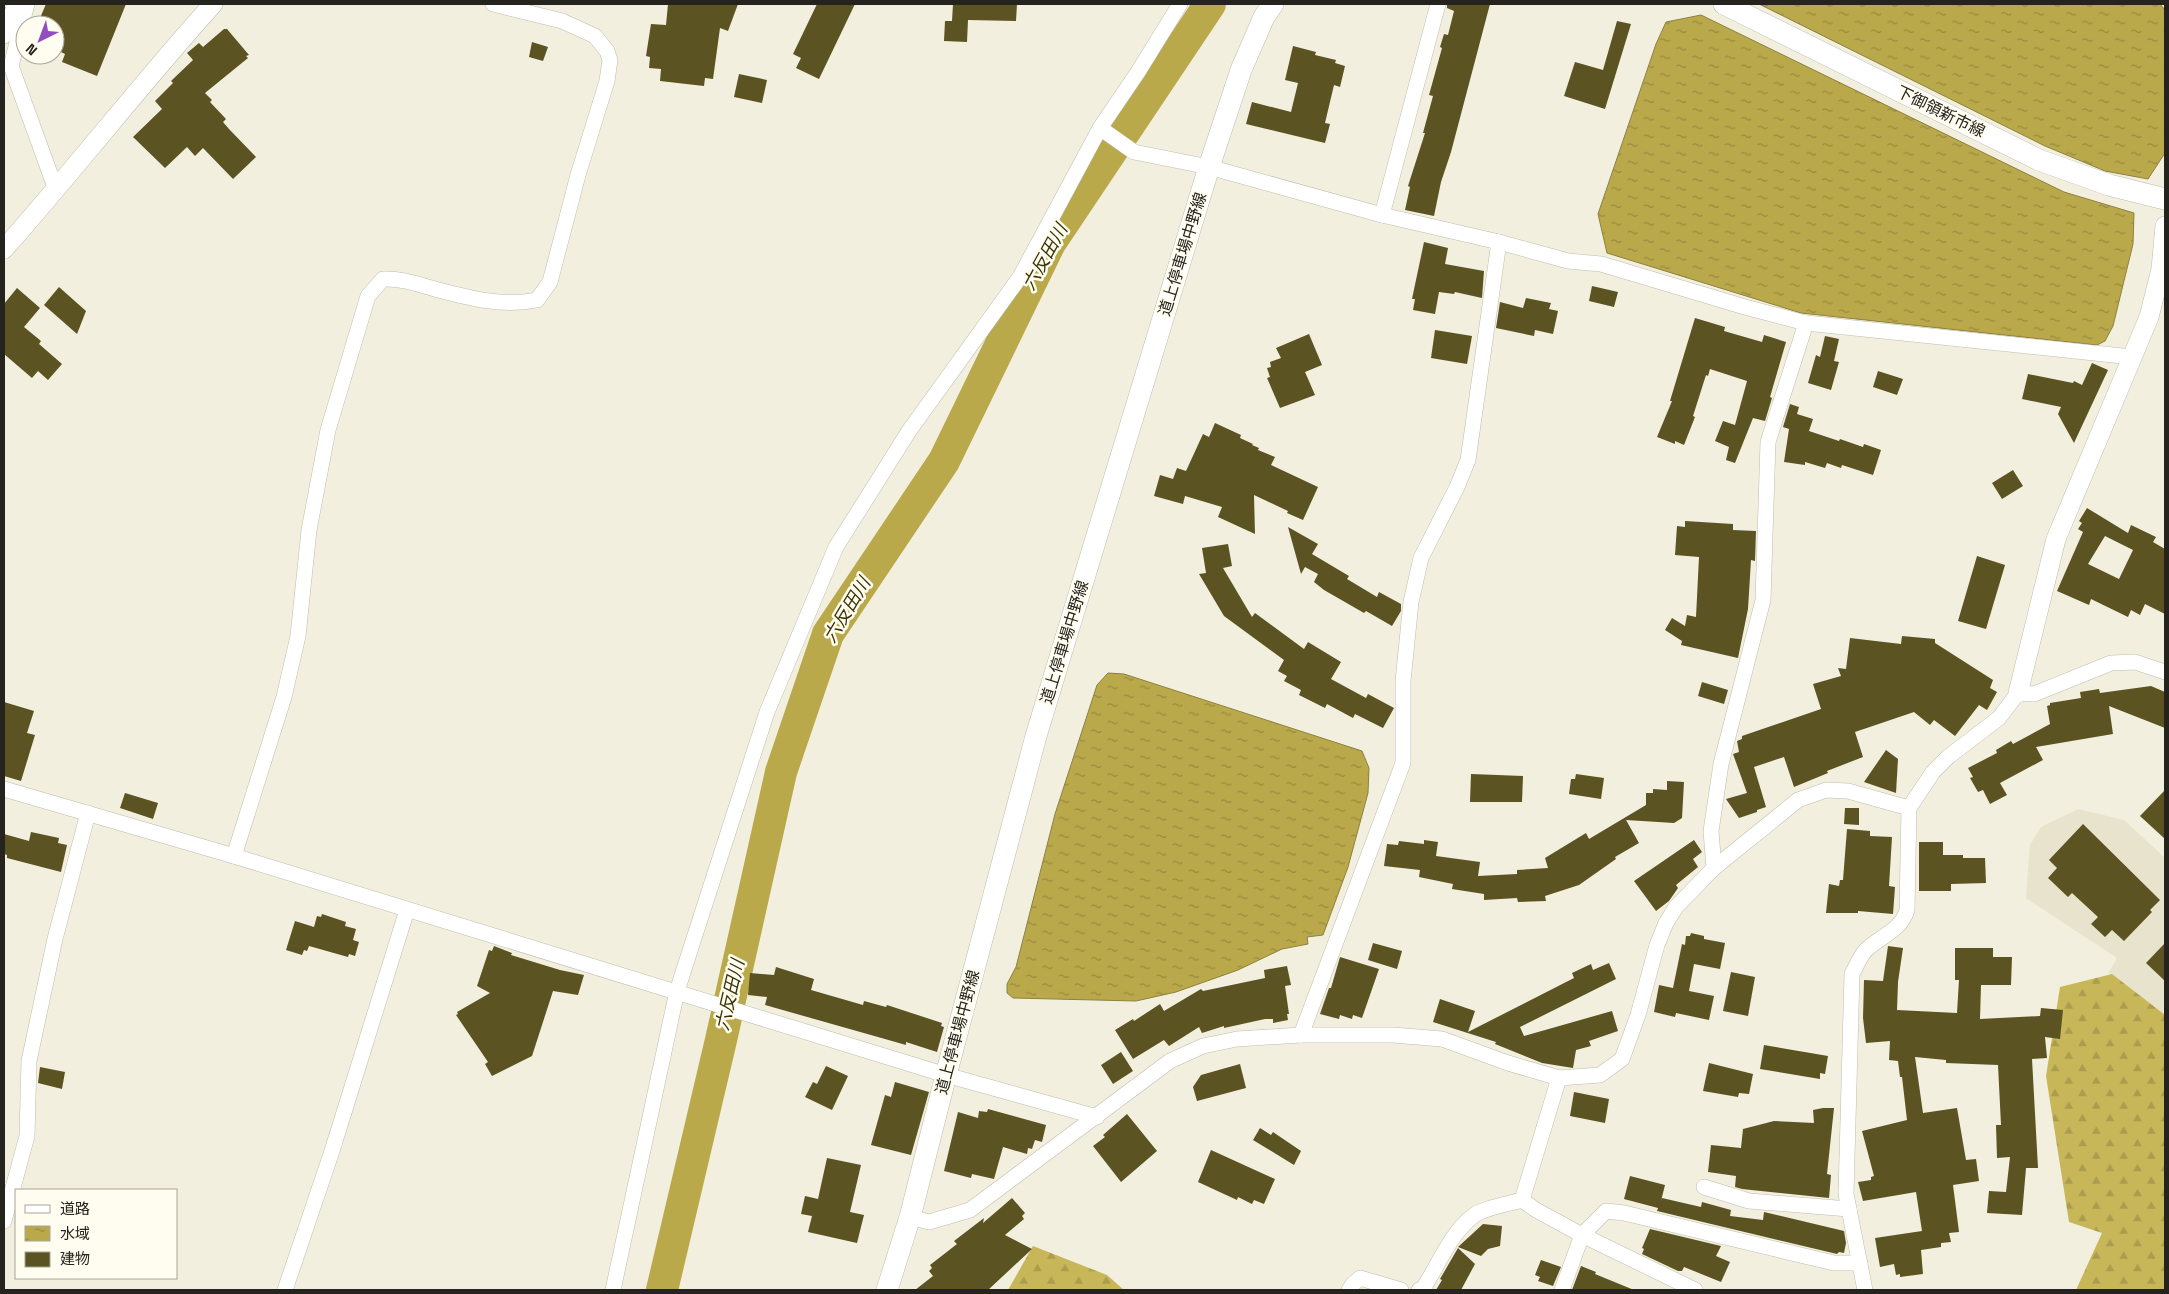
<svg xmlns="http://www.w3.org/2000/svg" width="2169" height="1294" viewBox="0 0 2169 1294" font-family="'Space Grotesk','Noto Sans JP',sans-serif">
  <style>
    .built { fill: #e7e3cc }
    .forest { fill: url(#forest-firs) }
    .water { fill: url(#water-ripples); stroke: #8d813e }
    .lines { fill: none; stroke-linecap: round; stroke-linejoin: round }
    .river { stroke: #baa94b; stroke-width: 32 }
    .building { fill: #5b5321; fill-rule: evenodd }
    .minor-casing { stroke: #bfbdad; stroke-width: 16 }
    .tertiary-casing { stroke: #bfbdad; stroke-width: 20 }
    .secondary-casing { stroke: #bfbdad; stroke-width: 22 }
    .minor { stroke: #fff; stroke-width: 15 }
    .tertiary { stroke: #fff; stroke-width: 19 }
    .secondary { stroke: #fff; stroke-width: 21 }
    .labels { text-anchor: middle; stroke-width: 5; stroke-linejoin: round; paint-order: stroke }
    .street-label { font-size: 16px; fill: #24231e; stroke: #fffdef }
    .water-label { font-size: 18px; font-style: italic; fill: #3a330a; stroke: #fffdef }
  </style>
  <defs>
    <pattern id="forest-firs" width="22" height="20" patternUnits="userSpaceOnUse" patternTransform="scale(1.25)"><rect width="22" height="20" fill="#c7b759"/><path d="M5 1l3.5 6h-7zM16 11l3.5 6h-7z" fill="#ab9d4d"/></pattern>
    <pattern id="water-ripples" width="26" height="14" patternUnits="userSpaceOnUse" patternTransform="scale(1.25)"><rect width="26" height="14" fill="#baa94b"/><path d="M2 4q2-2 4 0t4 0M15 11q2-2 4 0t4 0" fill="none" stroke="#97893e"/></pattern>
  </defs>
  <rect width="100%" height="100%" fill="#f2efdf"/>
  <polygon class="built" points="2078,809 2124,820 2165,858 2165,1025 2112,984 2109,972 2117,958 2026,898 2030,845 2041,827"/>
  <g class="forest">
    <polygon points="2112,974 2165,1015 2165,1290 2076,1290 2102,1233 2069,1222 2046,1076 2060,987"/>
    <polygon points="1033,1246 1107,1275 1124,1290 1008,1290"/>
  </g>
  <g class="water">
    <polygon points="1759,4 2160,4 2165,10 2165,153 2148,179 2105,171 2045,146"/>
    <polygon points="1701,15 2064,192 2134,213 2133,244 2113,326 2105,341 2097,345 1801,313 1607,253 1598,214 1656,44 1666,22"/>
    <polygon points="1108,673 1124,674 1362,751 1369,768 1368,793 1348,867 1323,935 1307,937 1308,944 1282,949 1238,970 1176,992 1136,1001 1013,998 1007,993 1007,984 1016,967 1055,814 1097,685"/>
  </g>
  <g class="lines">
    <polyline class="river" points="662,1290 721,1040 781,772 828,634 944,461 1050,243 1210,4"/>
  </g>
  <g class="building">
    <polygon points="46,4 126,4 97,76 62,62 65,54 55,49 55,25 37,25"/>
    <polygon points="668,4 738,4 728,31 720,28 713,79 705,78 704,86 660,81 661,69 649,68 650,57 646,56 651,24 666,25"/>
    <polygon points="817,4 855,4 819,79 796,68 801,58 793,54"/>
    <polygon points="953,4 1017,4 1016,21 968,20 967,42 944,41 945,21 952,21"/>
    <polygon points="1447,4 1490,4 1451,152 1441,182 1434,216 1405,210 1410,187 1408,186 1425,133 1423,133 1433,96 1429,95 1442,48 1440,47 1444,34 1448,35 1454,11 1447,8"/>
    <polygon points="1617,21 1631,24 1605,109 1564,96 1575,62 1603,70"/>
    <polygon points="224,29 227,29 249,55 246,56 248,58 205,93 212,100 210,102 226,119 223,122 229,129 256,157 233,179 203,148 195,156 187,147 165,168 133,137 162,109 155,101 173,83 171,81 193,60 187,53 199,43 203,47"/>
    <polygon points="532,42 548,47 543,61 529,57"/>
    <polygon points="1293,46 1316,52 1315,55 1336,60 1335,63 1345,66 1340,87 1334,85 1325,123 1330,124 1325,143 1246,124 1252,102 1291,112 1298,83 1285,80"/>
    <polygon points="739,74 767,80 762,103 734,97"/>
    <polygon points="1424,242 1448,248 1445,264 1484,271 1482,298 1455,292 1454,294 1439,292 1435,314 1413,310 1415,299 1412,299"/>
    <polygon points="1592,286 1618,292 1614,307 1589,301"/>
    <polygon points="59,287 86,311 77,334 44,305"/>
    <polygon points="17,288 40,308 24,327 41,341 39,344 62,364 48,380 38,371 32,378 4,354 4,304"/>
    <polygon points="1526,298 1551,303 1549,309 1558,311 1553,334 1535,330 1534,336 1496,328 1500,302 1523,308"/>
    <polygon points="1695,318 1725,327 1724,331 1762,342 1764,335 1786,342 1770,397 1772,398 1765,421 1753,418 1735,463 1726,460 1729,447 1715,441 1723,421 1735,425 1747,381 1710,369 1708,376 1706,375 1693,416 1695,417 1684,445 1675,441 1675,444 1657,437 1672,401 1670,401"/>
    <polygon points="1435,330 1472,336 1467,364 1431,358"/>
    <polygon points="1309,334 1322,365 1305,372 1315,395 1280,408 1267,378 1270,377 1267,368 1271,367 1270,362 1281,358 1276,348"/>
    <polygon points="1825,336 1839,339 1834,361 1839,362 1831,390 1808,383 1816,355 1820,357"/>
    <polygon points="2092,363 2108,370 2074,443 2058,414 2061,407 2022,399 2028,374 2073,383 2074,381 2082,385"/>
    <polygon points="1878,371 1903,379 1897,395 1873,387"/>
    <polygon points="1790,404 1799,407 1797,414 1813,419 1809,431 1839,441 1840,439 1863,447 1864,444 1881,450 1873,475 1842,465 1841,468 1827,463 1825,468 1805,462 1805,465 1784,462 1789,429 1783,427"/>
    <polygon points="1215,423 1241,435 1240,438 1253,444 1252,445 1259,448 1258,450 1275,457 1271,465 1318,487 1303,520 1287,513 1288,511 1254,495 1255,534 1218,517 1222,507 1185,496 1183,504 1154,496 1160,475 1173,479 1177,468 1186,471 1203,434 1209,437"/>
    <polygon points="2013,470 2023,486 2002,499 1992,483"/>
    <path d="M2087,508L2128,533L2131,525L2156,537L2153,542L2165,549V614L2145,604L2140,615L2131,610L2128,617L2091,599L2089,605L2057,591L2083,532L2078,529L2082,523L2079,521ZM2105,536L2133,550L2119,579L2088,564Z"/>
    <polygon points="1685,521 1733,524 1733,530 1756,531 1755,561 1751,560 1748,609 1738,658 1681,645 1682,641 1665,630 1672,618 1685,626 1687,615 1696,617 1699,557 1675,555 1677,526 1685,527"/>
    <polygon points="1288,527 1318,544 1312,554 1349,576 1347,579 1377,597 1379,592 1401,604 1401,611 1392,626 1366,611 1364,613 1324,590 1314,582 1318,574 1305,567 1301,574"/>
    <polygon points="1228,544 1232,566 1223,568 1252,617 1255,613 1304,649 1308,642 1341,662 1331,679 1366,698 1368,694 1394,708 1383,728 1355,714 1353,718 1327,704 1325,708 1299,695 1301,690 1284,681 1287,676 1278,671 1284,660 1224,616 1199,574 1206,573 1202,548"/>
    <polygon points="1977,556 2005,565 1986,629 1958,621"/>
    <polygon points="1902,636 1935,639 1935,643 1993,680 1990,688 1997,692 1987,710 1979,705 1955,736 1934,720 1930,725 1914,712 1855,732 1863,757 1827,771 1828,773 1794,787 1784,757 1754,767 1766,807 1757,810 1757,812 1739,818 1726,799 1747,793 1733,754 1739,752 1737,741 1742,739 1742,736 1821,709 1813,684 1841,676 1838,668 1846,669 1850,638 1901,644"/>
    <polygon points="1702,682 1728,690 1724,704 1698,696"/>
    <polygon points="2151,686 2165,692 2165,728 2109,706 2113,734 2036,747 2043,760 2000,783 2007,795 1990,804 1983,790 1978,792 1970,778 1973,777 1968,768 1997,753 1996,750 2011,741 2013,744 2050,724 2047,706 2050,705 2050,703 2081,698 2080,692 2099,689 2100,693"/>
    <polygon points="4,702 34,711 27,733 35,735 21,781 4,776"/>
    <polygon points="1886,750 1898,759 1896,793 1864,782"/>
    <polygon points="1471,774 1523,776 1522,802 1470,802"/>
    <polygon points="1576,774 1604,778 1601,799 1569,794 1571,779 1575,779"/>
    <polygon points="1667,781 1684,782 1682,818 1674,823 1626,820 1639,843 1615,857 1616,859 1579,885 1545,896 1546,901 1518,902 1517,898 1484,900 1484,894 1452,889 1453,884 1419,877 1420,870 1384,866 1387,844 1398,845 1399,841 1424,844 1424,840 1438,842 1436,856 1480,862 1478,876 1517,874 1517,870 1548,868 1545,858 1586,833 1589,839 1646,805 1646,793 1653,793 1653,789 1667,790"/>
    <polygon points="2165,790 2165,839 2140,816"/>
    <polygon points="125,793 158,803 153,819 120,808"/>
    <polygon points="1845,808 1859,808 1859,825 1844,824"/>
    <polygon points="2083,824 2160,900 2150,910 2152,912 2124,941 2112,930 2105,937 2091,924 2098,917 2072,893 2068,897 2048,878 2057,868 2049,860"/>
    <polygon points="1847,829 1870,831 1870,836 1892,837 1889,886 1895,887 1893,914 1858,911 1858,913 1826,913 1829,884 1839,886 1840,880 1843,880"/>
    <polygon points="31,832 59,838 58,843 67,845 61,872 7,858 7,855 4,854 4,834 29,841"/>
    <polygon points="1694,840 1702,852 1693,859 1698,867 1676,885 1678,888 1669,901 1656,911 1634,881"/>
    <polygon points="1919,842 1943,842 1943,855 1963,855 1963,858 1985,858 1986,883 1951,884 1951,891 1919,891"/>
    <polygon points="322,914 346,922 345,926 356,929 353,940 359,942 355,956 349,954 348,957 309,946 307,951 304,950 302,955 286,950 295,921 314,927 317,916 321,917"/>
    <polygon points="1691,933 1704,936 1704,939 1725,943 1720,969 1694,964 1689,991 1714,996 1709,1020 1676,1013 1675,1017 1654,1012 1659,985 1673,988 1682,944 1685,945 1686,936 1690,936"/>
    <polygon points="1373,943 1402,951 1397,969 1368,960"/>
    <polygon points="2165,943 2165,981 2146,963"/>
    <polygon points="494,946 512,953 511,955 560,970 584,975 578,995 553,991 532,1056 492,1076 485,1064 488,1062 456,1015 458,1014 457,1012 490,993 477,986 489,950 492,951"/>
    <polygon points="1888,946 1903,948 1898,982 1897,1010 1957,1013 1959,980 1955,980 1955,948 1993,948 1993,957 2012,957 2011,985 1981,985 1980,1019 2040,1016 2041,1008 2063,1010 2060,1039 2045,1037 2047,1058 2032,1059 2038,1168 2026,1168 2022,1215 1987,1213 1989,1191 2006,1192 2010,1157 1997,1158 1996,1125 2001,1125 1998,1065 1946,1063 1946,1060 1915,1057 1923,1113 1957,1108 1966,1160 1976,1159 1979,1181 1953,1185 1959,1232 1949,1233 1951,1242 1941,1243 1941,1247 1921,1250 1923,1274 1900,1277 1900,1274 1896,1275 1894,1264 1880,1267 1875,1238 1922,1231 1916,1192 1863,1201 1858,1182 1871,1180 1871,1177 1874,1176 1862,1131 1907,1120 1902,1077 1900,1077 1898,1061 1889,1060 1890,1041 1866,1043 1863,1018 1864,980 1883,981"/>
    <polygon points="1340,957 1379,969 1362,1018 1353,1015 1352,1019 1340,1015 1339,1019 1320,1014 1329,988 1331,988"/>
    <polygon points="1609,963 1616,979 1520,1027 1524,1036 1612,1011 1618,1031 1589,1041 1591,1046 1576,1050 1573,1068 1542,1063 1495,1044 1496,1042 1433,1022 1440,999 1475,1011 1468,1032 1574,978 1572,973 1591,964 1593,970"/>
    <polygon points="1287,966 1291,985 1285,986 1289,1014 1287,1014 1288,1020 1273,1023 1273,1019 1265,1019 1224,1028 1224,1026 1202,1033 1199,1027 1169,1046 1164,1040 1133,1059 1115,1030 1133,1019 1134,1021 1160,1004 1164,1011 1201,989 1203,991 1265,978 1264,970"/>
    <polygon points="776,967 814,979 811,990 863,1005 864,1001 886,1007 887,1005 942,1023 941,1026 944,1027 937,1052 906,1042 906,1045 892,1041 765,1005 767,997 748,995 750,973 774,975"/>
    <polygon points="1731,972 1755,977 1748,1016 1723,1011"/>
    <polygon points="1764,1045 1828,1056 1825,1074 1820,1073 1820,1079 1760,1069"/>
    <polygon points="1121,1052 1133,1071 1113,1084 1101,1065"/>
    <polygon points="1709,1063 1753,1074 1749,1094 1739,1093 1738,1097 1703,1091"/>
    <polygon points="1240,1064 1246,1088 1197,1101 1193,1087 1201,1075"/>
    <polygon points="826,1066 848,1076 832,1110 805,1097 813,1082 817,1084"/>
    <polygon points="40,1067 65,1072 62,1089 38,1083"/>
    <polygon points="895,1082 929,1092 911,1155 871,1145 885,1095 891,1097"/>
    <polygon points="1574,1092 1609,1099 1605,1123 1570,1116"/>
    <polygon points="1823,1108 1834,1108 1827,1174 1831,1175 1829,1198 1742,1189 1735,1187 1736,1176 1708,1172 1711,1145 1741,1148 1743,1129 1774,1121 1814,1123 1813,1110"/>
    <polygon points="988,1109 1046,1125 1042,1142 1035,1140 1032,1149 1028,1148 1027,1154 1003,1147 994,1179 972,1174 971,1178 944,1171 958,1112 978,1118 979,1111 987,1112"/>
    <polygon points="1127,1114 1157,1151 1121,1182 1093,1146 1105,1137 1103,1135"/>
    <polygon points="1260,1128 1271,1135 1273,1132 1301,1151 1294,1165 1253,1140"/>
    <polygon points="1211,1150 1275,1179 1264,1204 1254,1200 1252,1204 1238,1197 1237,1200 1198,1182"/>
    <polygon points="827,1158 861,1165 850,1212 864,1215 857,1243 808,1232 812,1216 801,1214 805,1196 818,1199"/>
    <polygon points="1630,1176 1665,1185 1661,1201 1662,1198 1701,1207 1702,1202 1731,1210 1730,1216 1763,1220 1764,1212 1844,1231 1846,1243 1844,1253 1839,1252 1837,1254 1657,1211 1658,1208 1624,1199"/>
    <polygon points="1012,1198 1025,1213 1022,1216 1024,1219 1005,1235 1032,1249 988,1290 915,1290 933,1276 929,1271 932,1268 930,1265 957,1244 954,1241 984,1218 983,1223"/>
    <polygon points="1483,1224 1502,1226 1500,1246 1488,1249 1481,1256 1458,1247"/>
    <polygon points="1650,1229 1721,1246 1716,1256 1730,1262 1721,1282 1684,1267 1682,1271 1678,1271 1642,1254 1644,1249 1642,1248"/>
    <polygon points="1458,1248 1475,1264 1461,1290 1436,1290 1442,1280 1440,1279"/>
    <polygon points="1541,1260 1561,1267 1553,1286 1538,1281 1540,1277 1535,1275"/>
    <polygon points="1581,1266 1596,1272 1595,1274 1634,1290 1572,1290"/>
  </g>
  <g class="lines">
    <defs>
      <g id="minor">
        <polyline points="27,4 11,66 56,190"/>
        <polyline points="4,36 15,4"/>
        <polyline points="1100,128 1134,152 1209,167 1382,215 1499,242 1568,261 1601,264 1745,307 1806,323 2132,357"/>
        <polyline points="1382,215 1438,4"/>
        <polyline points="4,789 234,856 946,1075 1097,1117"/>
        <path d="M234,856L284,697L298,636L309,530L328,430L368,296L383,279C401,278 417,284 435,289C469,298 502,307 537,300L550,282L578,175L607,81L610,60L607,51L595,36L562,21L493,4"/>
        <polyline points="1714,868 1711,831 1721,764 1763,600 1768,442 1806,323"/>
        <polyline points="1301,1035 1403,763 1403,681 1411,602 1421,558 1457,487 1468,460 1499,242"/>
        <polyline points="1559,1078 1522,1200 1536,1210 1582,1235 1695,1290"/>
        <polyline points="1704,1187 1749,1201 1849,1209"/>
        <polyline points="910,1217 929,1222 970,1210 1170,1061 1203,1046 1237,1039 1301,1035 1393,1035 1442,1039 1508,1063 1559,1078 1600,1075 1622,1059 1638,1015 1657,945 1666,923 1676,907 1714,868 1798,800 1826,790 1848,791 1909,808"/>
        <polyline points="4,1221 27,1136 29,1061 55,939 88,813"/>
        <polyline points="285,1290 332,1151 407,910"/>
        <polyline points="613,1290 677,991 767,712 836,547 909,431 1020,277 1100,128 1138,72 1180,4"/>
        <polyline points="1349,1290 1353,1284 1360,1278 1401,1290"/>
        <path d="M1419,1290H1422C1439,1265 1449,1235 1473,1216C1483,1208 1509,1204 1522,1200"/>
        <polyline points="1562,1290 1582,1235 1606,1211 1624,1213 1834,1263 1860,1263"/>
        <path d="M1865,1290L1846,1194L1852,974C1856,967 1860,956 1866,950C1880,936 1901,931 1907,910L1909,808L1933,772L1948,757L1999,718L2018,693L2034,694L2111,663L2135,662L2165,672"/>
      </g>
      <g id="tertiary">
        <path d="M4,249C75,169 141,84 213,4"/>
        <polyline points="2018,693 2056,539 2149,317 2161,269 2165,226"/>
      </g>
      <g id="secondary">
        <polyline points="1724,4 2039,160 2109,185 2165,199"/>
        <polyline points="887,1290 910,1217 946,1075 1036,736 1209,167 1241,70 1264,17 1273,4"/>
      </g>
    </defs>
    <use href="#minor" class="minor-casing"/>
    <use href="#tertiary" class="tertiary-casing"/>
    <use href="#secondary" class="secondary-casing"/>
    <use href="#minor" class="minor"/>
    <use href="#tertiary" class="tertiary"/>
    <use href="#secondary" class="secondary"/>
  </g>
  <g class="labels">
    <g class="street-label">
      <text transform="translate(1941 111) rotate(26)" y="6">下御領新市線</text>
      <text transform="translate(1182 254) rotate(-73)" y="6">道上停車場中野線</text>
      <text transform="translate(1064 642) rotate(-73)" y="6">道上停車場中野線</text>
      <text transform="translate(957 1032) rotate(-75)" y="6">道上停車場中野線</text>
    </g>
    <g class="water-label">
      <text transform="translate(1045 257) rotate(-61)" y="6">六反田川</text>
      <text transform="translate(847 610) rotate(-59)" y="6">六反田川</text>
      <text transform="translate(730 995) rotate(-77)" y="6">六反田川</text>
    </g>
  </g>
  <rect width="2169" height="1294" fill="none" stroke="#24231e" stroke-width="10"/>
  <rect x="15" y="1189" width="162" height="90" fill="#fffdef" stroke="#a7a69b"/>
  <rect x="25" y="1205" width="25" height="8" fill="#ffffff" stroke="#a7a69b"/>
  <text x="60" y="1214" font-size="15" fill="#24231e">道路</text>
  <rect x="25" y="1226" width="25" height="15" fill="url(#water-ripples)" stroke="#a7a69b"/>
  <text x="60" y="1239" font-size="15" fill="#24231e">水域</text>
  <rect x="25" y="1252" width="25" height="15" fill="#5b5321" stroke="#a7a69b"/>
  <text x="60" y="1264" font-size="15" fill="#24231e">建物</text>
  <g transform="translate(40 40) rotate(222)"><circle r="24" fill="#fffdef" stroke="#a7a69b"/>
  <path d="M0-4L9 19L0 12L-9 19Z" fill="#934dc1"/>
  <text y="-8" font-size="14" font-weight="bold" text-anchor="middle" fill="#24231e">N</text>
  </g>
</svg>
